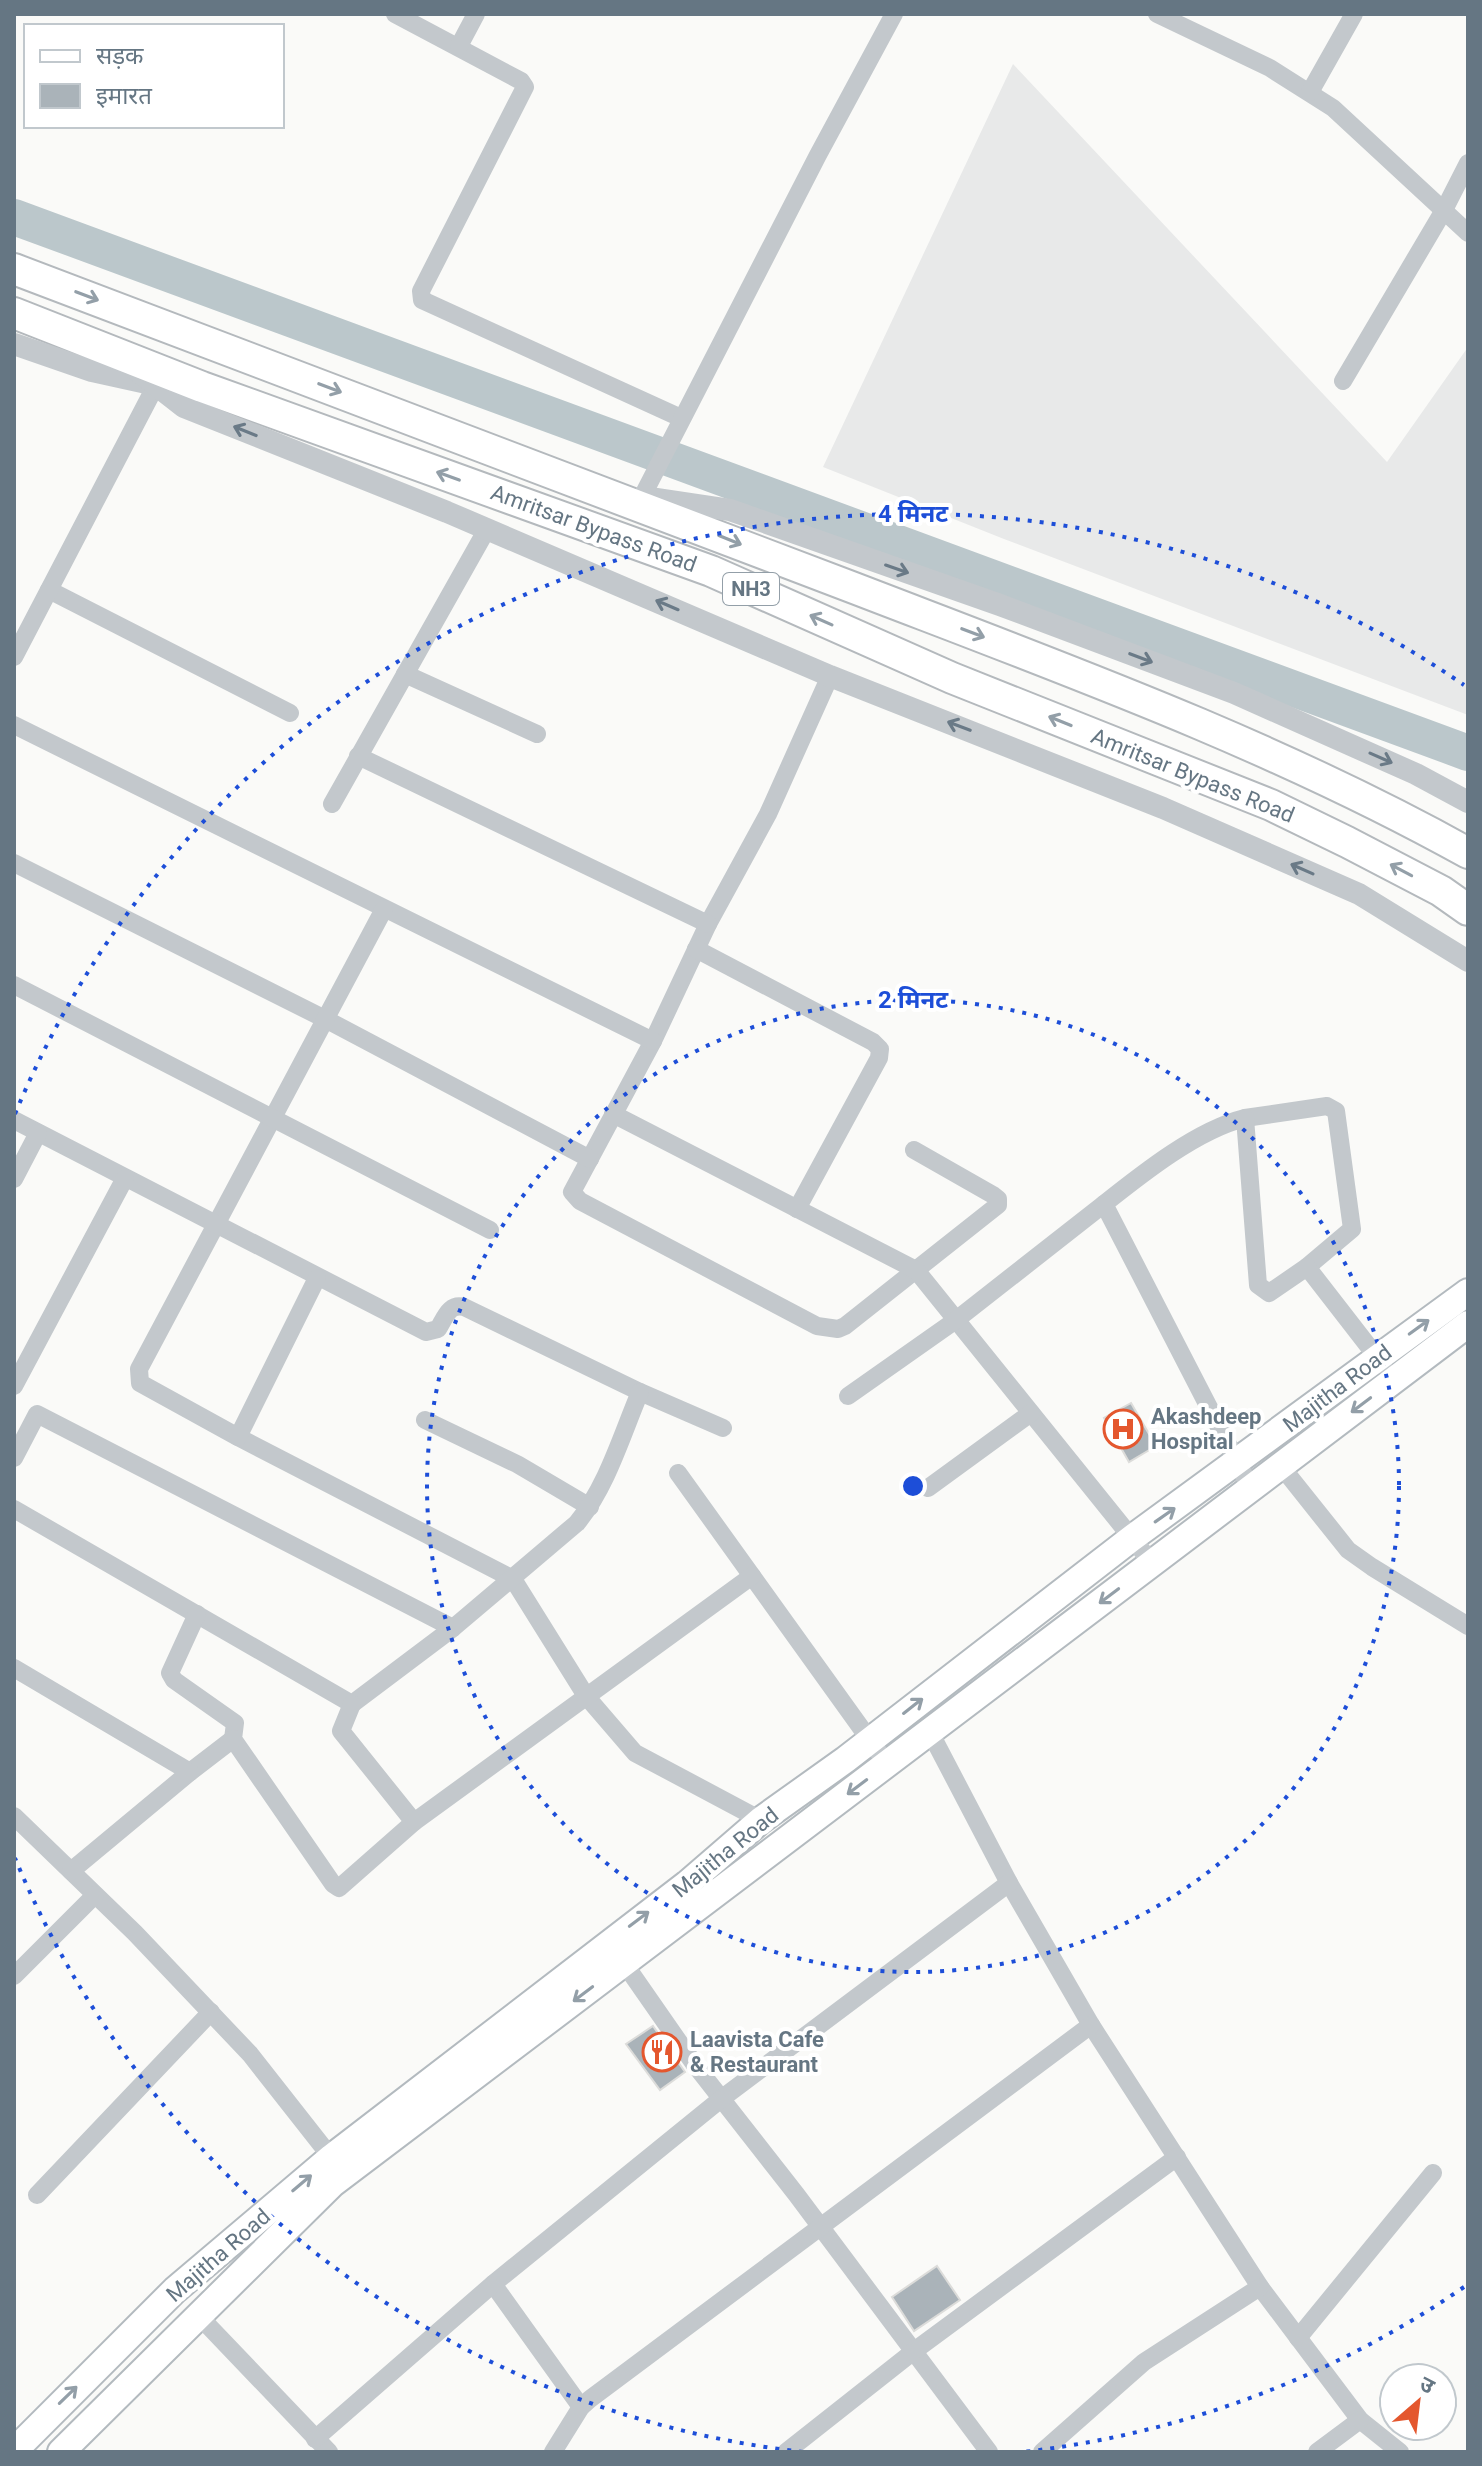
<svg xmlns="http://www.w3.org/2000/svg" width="1482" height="2466" viewBox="0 0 1482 2466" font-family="Roboto,'Noto Sans Devanagari',sans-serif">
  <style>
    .built { fill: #e8e9e9 }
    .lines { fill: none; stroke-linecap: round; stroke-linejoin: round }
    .river { stroke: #bbc7cb; stroke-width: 36 }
    .building { fill: #aab3b9; stroke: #dcdcda; stroke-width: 2 }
    .secondary-casing { stroke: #b3babf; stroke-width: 30 }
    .trunk-casing { stroke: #b4b9bd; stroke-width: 34 }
    .minor { stroke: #c3c8cc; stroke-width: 18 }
    .tertiary { stroke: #c3c8cc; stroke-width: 22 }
    .secondary { stroke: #fff; stroke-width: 26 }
    .trunk { stroke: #fff; stroke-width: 30 }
    .oneway { stroke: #939fa8 }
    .oneway2 { stroke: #6a7a87 }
    .ring { fill: none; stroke: #1d4ed8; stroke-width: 4; stroke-dasharray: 4 8 }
    .labels { text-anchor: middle; stroke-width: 8; stroke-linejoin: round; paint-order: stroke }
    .shield { fill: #fff; stroke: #939fa8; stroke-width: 2 }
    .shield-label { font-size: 20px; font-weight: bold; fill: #657683 }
    .street-label { font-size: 22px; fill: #657683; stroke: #fff }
    .poi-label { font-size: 22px; font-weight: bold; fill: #657683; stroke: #fff; text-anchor: start }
    .centre { fill: #1d4ed8; stroke: #fff; stroke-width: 4 }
    .ring-label { font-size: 24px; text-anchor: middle; font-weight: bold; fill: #1d4ed8; stroke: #fff; stroke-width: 8; stroke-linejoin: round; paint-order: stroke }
  </style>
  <rect width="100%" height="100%" fill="#fafaf8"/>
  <polygon class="built" points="1013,64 1387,462 1468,347 1468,715 1004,539 823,467"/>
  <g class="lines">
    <polyline class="river" points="14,217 1468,753"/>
  </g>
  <g class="building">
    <polygon points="1131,1403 1156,1446 1129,1462 1104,1418"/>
    <polygon points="653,2026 685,2072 660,2090 626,2044"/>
    <polygon points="937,2266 960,2300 914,2331 892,2297"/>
  </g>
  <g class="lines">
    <defs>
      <g id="secondary">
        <polyline points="14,2451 175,2290 332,2157 687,1884 761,1820 845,1760 1132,1538 1468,1292"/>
        <polyline points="61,2452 332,2184 1468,1324"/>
      </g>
      <g id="trunk">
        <path d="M14,269C294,374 574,480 854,588C1062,668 1272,744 1468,853"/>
        <polyline points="14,313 202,387 711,571 952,678 1271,805 1347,842 1441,891 1468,910"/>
      </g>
    </defs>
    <use href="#secondary" class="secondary-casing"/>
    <use href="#trunk" class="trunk-casing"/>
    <g class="minor">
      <polyline points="395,14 521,81 525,87 421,291 422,300 681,418"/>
      <polyline points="1157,14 1270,68 1333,108 1468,233"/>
      <polyline points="459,46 476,14"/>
      <polyline points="1310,92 1354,14"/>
      <polyline points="1343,381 1444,210 1468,163"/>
      <polyline points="642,497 818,155 894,14"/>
      <polyline points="49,590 290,713"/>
      <polyline points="14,657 156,385"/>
      <polyline points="405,674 537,734"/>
      <polyline points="830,676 768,814 708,924 653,1041 572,1192 580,1201 817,1326 838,1329 845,1326 998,1205 998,1199 993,1195 914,1150"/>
      <polyline points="14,725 653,1041"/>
      <polyline points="358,756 708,924"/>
      <polyline points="332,804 487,529"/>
      <polyline points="14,863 327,1020 590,1159"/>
      <polyline points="384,909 139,1369 140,1383 238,1437 513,1579 586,1696 635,1753 761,1820"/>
      <polyline points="696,949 873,1042 880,1049 879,1058 797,1209"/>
      <polyline points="14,985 490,1230"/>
      <polyline points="613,1114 916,1270 1152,1563"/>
      <polyline points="1245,1118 1327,1106 1336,1111 1352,1229 1307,1267"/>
      <path d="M14,1120L426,1332L438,1329C445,1318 449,1303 464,1307L640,1392L723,1428"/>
      <polyline points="14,1179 38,1133"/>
      <polyline points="14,1386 125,1178"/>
      <polyline points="848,1396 956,1320 1104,1204"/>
      <polyline points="425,1420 517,1464 590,1507"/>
      <polyline points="238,1437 317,1278"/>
      <polyline points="14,1458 37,1414 453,1628"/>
      <polyline points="1281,1466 1348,1550 1372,1567 1468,1626"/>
      <polyline points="678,1473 887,1764"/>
      <polyline points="928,1488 1031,1413"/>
      <path d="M1251,1489L1104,1204C1143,1173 1197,1130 1245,1118L1258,1285L1269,1293L1307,1267L1383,1365"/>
      <path d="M14,1509L352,1704L453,1628L577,1523C607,1486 621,1437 640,1392"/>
      <polyline points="197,1614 170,1673 174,1680 235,1723 233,1739 333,1884 339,1888 414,1822 341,1731 352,1704"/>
      <polyline points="14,1668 190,1772 233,1739"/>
      <polyline points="930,1732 1009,1883 1091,2025 1260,2287 1360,2420 1400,2452"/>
      <polyline points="14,1816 135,1933 250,2054 338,2166"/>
      <polyline points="414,1822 752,1576"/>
      <polyline points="71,1871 190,1772"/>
      <polyline points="624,1963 695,2065 796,2194 989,2452"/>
      <polyline points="14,1976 95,1895"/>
      <polyline points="37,2195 211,2012"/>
      <polyline points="493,2284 581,2407"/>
      <polyline points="199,2316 329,2452"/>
      <polyline points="1298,2338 1433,2173"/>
      <polyline points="315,2439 493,2284 721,2099 1009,1883"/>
      <polyline points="553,2452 581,2407 590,2399 1091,2025"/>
      <polyline points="786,2452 914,2351 1177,2157"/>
      <polyline points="1042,2452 1144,2362 1260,2287"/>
      <polyline points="1317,2452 1360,2420"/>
    </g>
    <g class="tertiary">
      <polyline points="14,344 92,371 151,384"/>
      <polyline points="134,368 184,407 447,512 830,676 1163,808 1359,894 1468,961"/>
      <polyline points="643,497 730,510 1000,605 1234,693 1416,774 1468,802"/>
    </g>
    <use href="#secondary" class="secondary"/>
    <use href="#trunk" class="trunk"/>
  </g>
  <defs><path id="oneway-shaft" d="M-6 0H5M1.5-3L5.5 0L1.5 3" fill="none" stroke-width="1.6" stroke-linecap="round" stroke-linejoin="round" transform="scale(2)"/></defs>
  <g class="oneway">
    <use href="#oneway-shaft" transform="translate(87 296) rotate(21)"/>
    <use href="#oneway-shaft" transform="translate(330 388) rotate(21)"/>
    <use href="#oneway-shaft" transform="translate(448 476) rotate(-160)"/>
    <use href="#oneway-shaft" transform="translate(730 540) rotate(22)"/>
    <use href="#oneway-shaft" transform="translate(821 620) rotate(-156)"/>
    <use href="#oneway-shaft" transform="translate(973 633) rotate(21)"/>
    <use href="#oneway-shaft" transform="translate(1060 721) rotate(-158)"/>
    <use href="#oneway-shaft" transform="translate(1401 870) rotate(-152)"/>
    <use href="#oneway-shaft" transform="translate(1419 1327) rotate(-36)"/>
    <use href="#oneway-shaft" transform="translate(1361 1405) rotate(143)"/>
    <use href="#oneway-shaft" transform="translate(1165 1515) rotate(-35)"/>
    <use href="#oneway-shaft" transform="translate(1109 1596) rotate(143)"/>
    <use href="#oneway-shaft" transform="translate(913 1706) rotate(-38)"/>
    <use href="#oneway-shaft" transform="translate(857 1787) rotate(143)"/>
    <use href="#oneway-shaft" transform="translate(639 1919) rotate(-37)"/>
    <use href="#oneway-shaft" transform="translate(583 1994) rotate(143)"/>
    <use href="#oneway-shaft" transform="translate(302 2183) rotate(-40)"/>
    <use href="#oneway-shaft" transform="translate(68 2395) rotate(-44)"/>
  </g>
  <g class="oneway2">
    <use href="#oneway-shaft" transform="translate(245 431) rotate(-158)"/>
    <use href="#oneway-shaft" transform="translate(897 569) rotate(19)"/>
    <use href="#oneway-shaft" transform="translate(667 605) rotate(-157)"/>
    <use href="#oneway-shaft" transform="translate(1141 658) rotate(21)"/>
    <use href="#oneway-shaft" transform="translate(959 726) rotate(-159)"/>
    <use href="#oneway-shaft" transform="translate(1381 758) rotate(24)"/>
    <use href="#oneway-shaft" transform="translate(1302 869) rotate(-156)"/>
  </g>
  <g class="ring">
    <circle cx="913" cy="1486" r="486"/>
    <path d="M1464 2287A972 972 0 0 1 1023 2452M803 2452A972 972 0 0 1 15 1858M15 1114A972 972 0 0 1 1464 685"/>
  </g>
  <defs>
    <symbol id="hospital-ring" viewBox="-11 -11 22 22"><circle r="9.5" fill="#fff" stroke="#e4572e" stroke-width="1.5"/><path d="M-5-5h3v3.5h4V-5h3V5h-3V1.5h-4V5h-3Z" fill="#e4572e"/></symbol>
    <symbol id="restaurant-ring" viewBox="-11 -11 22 22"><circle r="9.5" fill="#fff" stroke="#e4572e" stroke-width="1.5"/><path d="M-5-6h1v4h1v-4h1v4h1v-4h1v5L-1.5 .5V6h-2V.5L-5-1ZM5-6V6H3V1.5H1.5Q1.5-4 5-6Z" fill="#e4572e"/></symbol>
  </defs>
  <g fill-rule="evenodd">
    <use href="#hospital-ring" x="1101" y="1407" width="44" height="44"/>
    <use href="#restaurant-ring" x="640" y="2030" width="44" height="44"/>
  </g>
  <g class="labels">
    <rect class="shield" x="723" y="573" width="56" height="32" rx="6"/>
    <g class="shield-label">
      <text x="751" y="596">NH3</text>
    </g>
    <g class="street-label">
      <text transform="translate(594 528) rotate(20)" y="8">Amritsar Bypass Road</text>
      <text transform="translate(1193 775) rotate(22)" y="8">Amritsar Bypass Road</text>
      <text transform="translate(1337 1388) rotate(-37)" y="8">Majitha Road</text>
      <text transform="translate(725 1852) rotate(-39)" y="8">Majitha Road</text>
      <text transform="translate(218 2255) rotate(-41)" y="8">Majitha Road</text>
    </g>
    <g class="poi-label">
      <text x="1151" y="1424">Akashdeep<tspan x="1151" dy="25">Hospital</tspan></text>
      <text x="690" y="2047">Laavista Cafe<tspan x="690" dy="25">&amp; Restaurant</tspan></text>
    </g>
  </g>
  <circle cx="913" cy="1486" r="12" class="centre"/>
  <g class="ring-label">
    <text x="913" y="522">4 मिनट</text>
    <text x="913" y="1008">2 मिनट</text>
  </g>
  <rect width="1482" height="2466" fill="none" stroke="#657683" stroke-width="32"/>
  <rect x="24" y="24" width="260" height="104" fill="#ffffff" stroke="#c1c8cd" stroke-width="2"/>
  <rect x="40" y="50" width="40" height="12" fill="#ffffff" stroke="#c1c8cd" stroke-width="2"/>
  <text x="96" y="64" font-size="24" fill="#657683">सड़क</text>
  <rect x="40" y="84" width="40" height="24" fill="#aab3b9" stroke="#c1c8cd" stroke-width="2"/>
  <text x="96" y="104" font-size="24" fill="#657683">इमारत</text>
  <g transform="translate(1418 2402) rotate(28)"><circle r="38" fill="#ffffff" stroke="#c1c8cd" stroke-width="2"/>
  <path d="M0-6L14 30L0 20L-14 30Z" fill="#e4572e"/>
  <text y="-12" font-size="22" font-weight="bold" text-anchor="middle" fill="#657683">उ</text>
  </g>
</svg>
